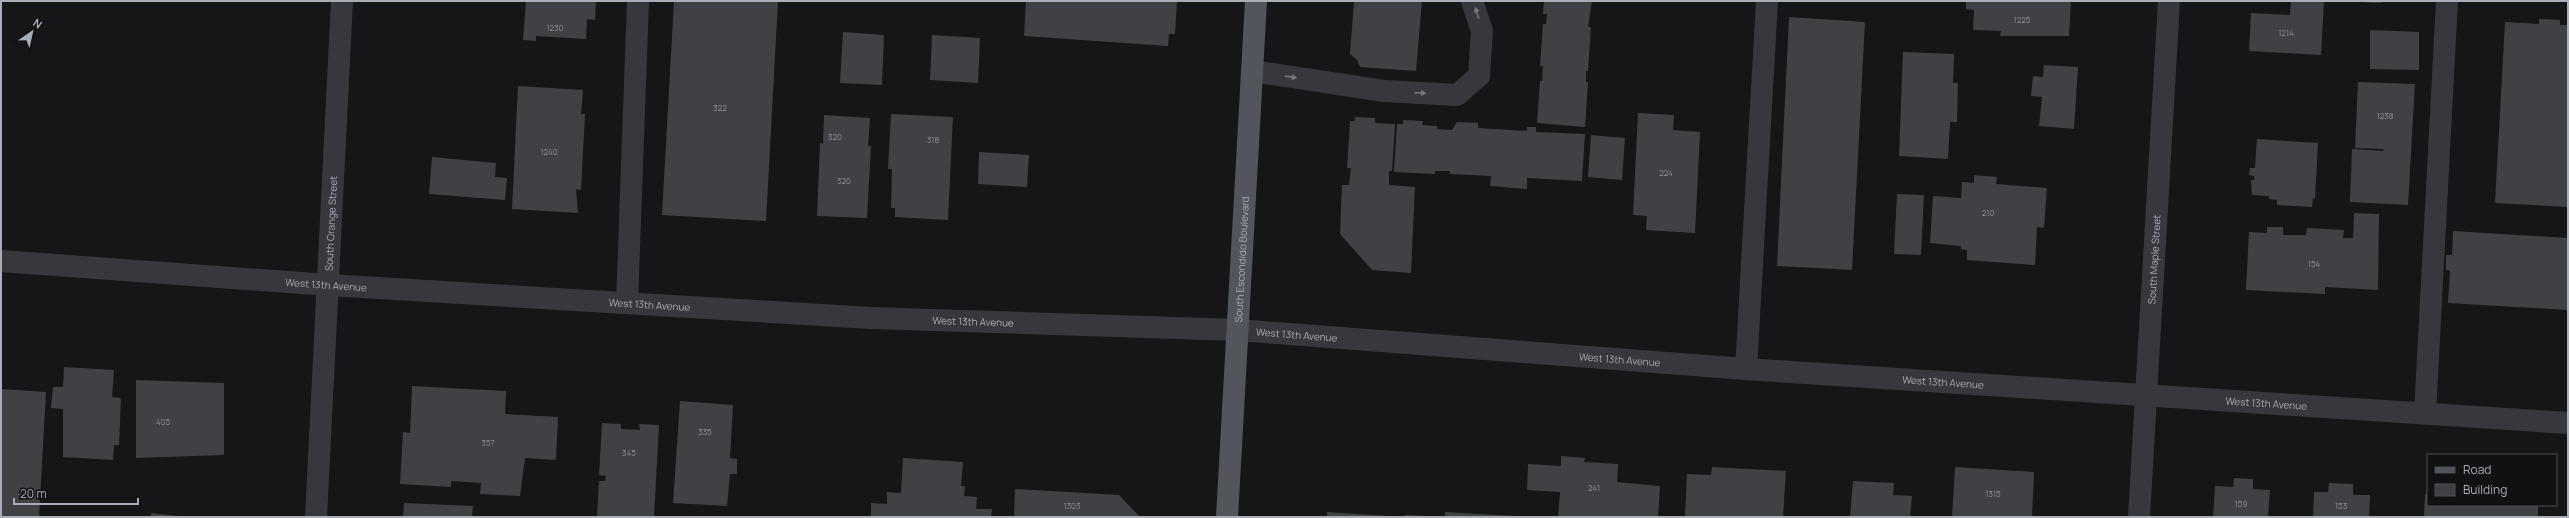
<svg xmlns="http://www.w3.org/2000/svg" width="2569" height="518" viewBox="0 0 2569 518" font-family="Manrope,sans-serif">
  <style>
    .building { fill: #404145 }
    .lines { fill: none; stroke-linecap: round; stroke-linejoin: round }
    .minor { stroke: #37383d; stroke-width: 22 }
    .major { stroke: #53555c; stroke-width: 22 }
    .oneway { fill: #757881 }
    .labels { text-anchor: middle; stroke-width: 3; stroke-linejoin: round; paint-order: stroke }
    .number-label { font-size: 8px; fill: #8e929b }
    .street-label { font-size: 10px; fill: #a8adb8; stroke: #111113 }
  </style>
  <rect width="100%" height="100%" fill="#161618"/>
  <g class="building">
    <polygon points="526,1 596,1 595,20 587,19 586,39 536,36 536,41 523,40"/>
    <polygon points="674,1 778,1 766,221 662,215"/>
    <polygon points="1026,1 1177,1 1175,34 1169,34 1168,46 1024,36"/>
    <polygon points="1354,1 1422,1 1416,71 1360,67 1357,60 1350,54"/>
    <polygon points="1544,1 1592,1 1588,27 1591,27 1588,71 1586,71 1586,82 1588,82 1585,127 1537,123 1540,81 1542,81 1543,66 1540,66 1543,24 1546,24 1547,14 1543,14"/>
    <polygon points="1966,1 2071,1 2069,36 2000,36 2001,31 1973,30 1974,10 1966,9"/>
    <polygon points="2291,1 2324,1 2321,55 2249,51 2251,13 2290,15"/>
    <polygon points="2361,1 2381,1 2381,3 2361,2"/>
    <polygon points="1789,17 1865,22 1852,270 1777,266"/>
    <polygon points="2539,19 2560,20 2560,25 2568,25 2568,207 2495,203 2505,22 2539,24"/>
    <polygon points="2370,30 2419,32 2419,70 2370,69"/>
    <polygon points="843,32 884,35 882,85 840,83"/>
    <polygon points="932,35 980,38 978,83 930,80"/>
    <polygon points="1903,52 1954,54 1953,83 1958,83 1957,122 1950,122 1948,159 1899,156"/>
    <polygon points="2044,65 2078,67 2074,129 2039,126 2042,97 2031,96 2033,76 2043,77"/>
    <polygon points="2358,82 2415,84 2408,205 2350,202 2352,149 2383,151 2384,149 2355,148"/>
    <polygon points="518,86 583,90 581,114 585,114 581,190 576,189 578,213 512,209"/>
    <polygon points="1638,113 1674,115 1673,130 1700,132 1695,233 1646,230 1647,216 1633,215"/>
    <polygon points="891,114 953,117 948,220 895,217 895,208 891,208 892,169 888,169"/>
    <polygon points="824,115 870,118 868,146 871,146 867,218 817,216 820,143 823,144"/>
    <polygon points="1355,117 1375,118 1375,123 1395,124 1392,171 1389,171 1389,185 1415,187 1411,273 1372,270 1340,234 1342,185 1349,185 1351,168 1347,168 1350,121 1355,121"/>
    <polygon points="1403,120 1423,121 1422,125 1437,126 1437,129 1452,130 1457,122 1478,123 1478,128 1527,131 1527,127 1536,127 1536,132 1585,134 1582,181 1527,178 1527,189 1490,186 1491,176 1450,174 1450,171 1435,171 1435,174 1394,172 1397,124 1403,124"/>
    <polygon points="1591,135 1625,138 1622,180 1588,177"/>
    <polygon points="2257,139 2318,143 2315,199 2313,198 2312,207 2277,205 2277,200 2269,199 2269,196 2252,195 2251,180 2254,180 2254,176 2249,175 2250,168 2255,168"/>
    <polygon points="979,152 1029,155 1027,187 978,184"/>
    <polygon points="432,157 496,163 495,177 507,178 505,200 429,194"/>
    <polygon points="1974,175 1997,177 1996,184 2047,188 2044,228 2037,227 2035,265 1967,260 1967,250 1961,249 1961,246 1930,243 1933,196 1961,198 1962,182 1974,183"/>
    <polygon points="1897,194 1924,195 1921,255 1894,254"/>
    <polygon points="2354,213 2379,214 2378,290 2325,287 2325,294 2246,290 2249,232 2267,233 2267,227 2283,227 2283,235 2306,235 2307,228 2344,230 2343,238 2353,238"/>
    <polygon points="2453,231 2568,238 2568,310 2448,303 2450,271 2446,270 2446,255 2452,255"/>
    <polygon points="64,367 114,370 112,397 121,398 119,445 114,445 113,460 63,457 63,409 51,408 53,387 63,387"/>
    <polygon points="136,380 224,383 224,455 136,458"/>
    <polygon points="412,386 506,391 505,414 558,417 556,460 525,458 520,496 480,494 481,483 451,481 451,487 400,484 403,432 410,433"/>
    <polygon points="1,389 46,392 39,517 1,517"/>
    <polygon points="680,401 733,405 730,458 737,459 737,474 730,474 727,506 673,503"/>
    <polygon points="602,423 621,424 621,429 640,430 639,424 659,425 654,517 597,517 599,481 605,481 606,476 599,475"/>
    <polygon points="1561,456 1585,458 1584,462 1618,464 1617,482 1660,486 1658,517 1558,517 1560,492 1527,490 1528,464 1561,466"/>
    <polygon points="903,458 963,462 961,486 965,486 964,496 977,497 976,509 992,509 991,517 871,517 871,503 887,504 887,492 901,493"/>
    <polygon points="1712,467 1786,471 1783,517 1685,517 1687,474 1711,475"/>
    <polygon points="1955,467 2034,472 2032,517 1952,517"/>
    <polygon points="2234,478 2253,479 2253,489 2270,490 2268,517 2213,517 2215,486 2233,487"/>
    <polygon points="1853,481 1894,483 1893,495 1912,496 1910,517 1850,517"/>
    <polygon points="2329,483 2353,484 2353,495 2370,495 2369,517 2313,517 2314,492 2328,492"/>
    <polygon points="1015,489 1119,495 1140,517 1014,517"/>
    <polygon points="2425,494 2428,494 2428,505 2538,505 2538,517 2424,517"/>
    <polygon points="404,503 473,506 472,517 403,517"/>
    <polygon points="1327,512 1387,516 1387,517 1327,517"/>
    <polygon points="1445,512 1515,516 1445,517"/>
    <polygon points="151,513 177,516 177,517 151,517"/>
    <polygon points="1405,515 1424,516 1424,517 1405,517"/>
  </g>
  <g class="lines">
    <g class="minor">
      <polyline points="1252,71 1384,91 1457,95 1479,76 1482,31 1472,1"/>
      <path id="s1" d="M1,261L329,285L871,318L1237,330L1746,369L2568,423"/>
      <polyline points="627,303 638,1"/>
      <polyline points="1746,369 1767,1"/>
      <polyline points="2425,413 2447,1"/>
      <path id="s2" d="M316,517L342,1"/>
      <path id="s3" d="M2139,517L2169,1"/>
    </g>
    <path class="major" id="s4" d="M1227,517L1256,1"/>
  </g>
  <defs><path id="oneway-solid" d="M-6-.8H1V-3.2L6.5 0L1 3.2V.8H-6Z"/></defs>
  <g class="oneway">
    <use href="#oneway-solid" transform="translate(1477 13) rotate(-107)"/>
    <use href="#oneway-solid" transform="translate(1291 77) rotate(9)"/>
    <use href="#oneway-solid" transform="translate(1420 93) rotate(3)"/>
  </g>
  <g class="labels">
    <g class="number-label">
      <text x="2022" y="23">1225</text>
      <text x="555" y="31">1230</text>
      <text x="2286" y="36">1214</text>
      <text x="720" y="111">322</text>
      <text x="2385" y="119">1238</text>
      <text x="835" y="140">320</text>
      <text x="933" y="143">318</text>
      <text x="549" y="155">1240</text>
      <text x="1666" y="176">224</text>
      <text x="844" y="184">320</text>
      <text x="1988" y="216">210</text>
      <text x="2314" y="267">154</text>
      <text x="163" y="425">405</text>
      <text x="705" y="435">335</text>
      <text x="488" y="446">357</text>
      <text x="629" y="456">345</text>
      <text x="1594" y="491">241</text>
      <text x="1993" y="497">1315</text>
      <text x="2241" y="507">159</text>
      <text x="1072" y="509">1303</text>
      <text x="2341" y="509">153</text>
    </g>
    <g class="street-label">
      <text dy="4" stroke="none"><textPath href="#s2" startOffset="294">South Orange Street</textPath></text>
      <text dy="4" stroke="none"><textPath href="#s4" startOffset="258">South Escondido Boulevard</textPath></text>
      <text dy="4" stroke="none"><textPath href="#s3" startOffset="258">South Maple Street</textPath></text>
      <text dy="4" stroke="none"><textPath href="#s1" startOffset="326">West 13th Avenue</textPath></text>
      <text dy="4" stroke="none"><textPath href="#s1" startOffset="650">West 13th Avenue</textPath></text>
      <text dy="4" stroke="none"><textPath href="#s1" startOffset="974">West 13th Avenue</textPath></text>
      <text dy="4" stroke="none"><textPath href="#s1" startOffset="1298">West 13th Avenue</textPath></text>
      <text dy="4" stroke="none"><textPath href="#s1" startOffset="1622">West 13th Avenue</textPath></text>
      <text dy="4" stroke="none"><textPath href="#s1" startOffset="1946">West 13th Avenue</textPath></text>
      <text dy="4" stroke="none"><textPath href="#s1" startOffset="2270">West 13th Avenue</textPath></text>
    </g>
  </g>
  <rect width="2569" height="518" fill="none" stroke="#a8adb8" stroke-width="4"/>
  <rect x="2427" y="454" width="130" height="52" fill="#111113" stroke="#4d4f55"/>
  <rect x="2435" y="467" width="20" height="6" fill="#53555c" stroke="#4d4f55"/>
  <text x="2463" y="474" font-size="12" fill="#a8adb8">Road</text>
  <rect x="2435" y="484" width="20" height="12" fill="#404145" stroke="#4d4f55"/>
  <text x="2463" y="494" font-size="12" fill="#a8adb8">Building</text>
  <g transform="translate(32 32) rotate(34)" stroke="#111113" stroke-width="3" paint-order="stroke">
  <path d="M0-3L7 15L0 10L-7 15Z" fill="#a8adb8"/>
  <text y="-6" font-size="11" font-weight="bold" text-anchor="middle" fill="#a8adb8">N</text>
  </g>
  <path d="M14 498v6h124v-6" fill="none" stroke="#a8adb8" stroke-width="2"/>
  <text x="20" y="498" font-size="12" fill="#a8adb8" stroke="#111113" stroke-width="3" paint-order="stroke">20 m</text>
</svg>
